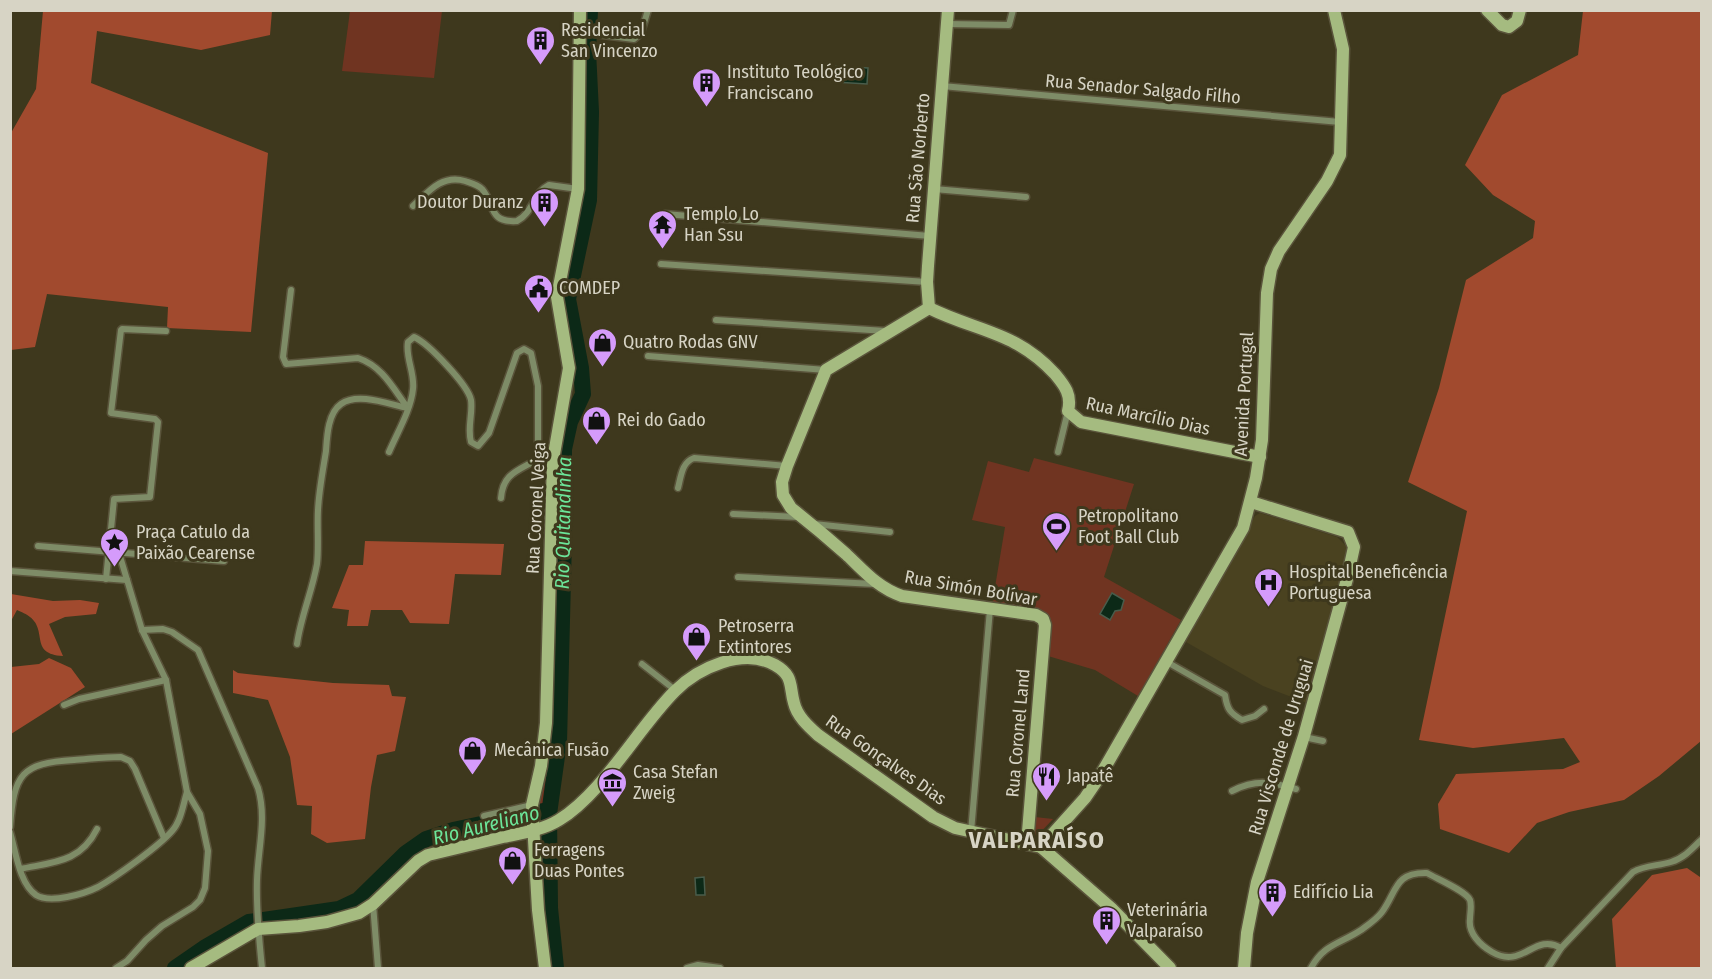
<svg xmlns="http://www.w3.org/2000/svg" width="1712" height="979" viewBox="0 0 1712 979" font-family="'Fira Sans Condensed',sans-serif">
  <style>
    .built { fill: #4a4220 }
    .green { fill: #703421 }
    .forest { fill: #a14a2e }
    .water { fill: #0c2917; stroke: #495c4b; stroke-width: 1.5 }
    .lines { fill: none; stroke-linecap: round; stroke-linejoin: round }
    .river { stroke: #0c2917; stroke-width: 16 }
    .street-casing { stroke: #5a543b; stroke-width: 9 }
    .secondary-casing { stroke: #5a543b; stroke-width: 15 }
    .street { stroke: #7e8c67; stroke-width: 6 }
    .secondary { stroke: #a5bb80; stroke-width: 12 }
    .labels { text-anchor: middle; stroke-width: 6; stroke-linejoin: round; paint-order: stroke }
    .poi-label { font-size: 18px; fill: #d7d4c5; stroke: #3e381d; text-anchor: start }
    .street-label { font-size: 18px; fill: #d7d4c5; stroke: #3e381d }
    .water-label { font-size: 20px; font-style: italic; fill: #6ce599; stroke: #3e381d }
    .district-label { font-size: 24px; font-weight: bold; letter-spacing: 1.5px; fill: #d7d4c5; stroke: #3e381d }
  </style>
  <rect width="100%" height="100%" fill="#3e381d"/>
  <polygon class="built" points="1260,513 1337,537 1346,546 1347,553 1307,703 1263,686 1186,642 1255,516"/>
  <g class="green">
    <polygon points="350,11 442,11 434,78 342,71"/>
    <polygon points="1034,458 1134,484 1104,577 1181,620 1138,696 1095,670 1048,656 1047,617 1042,611 992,605 1005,527 972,520 988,461 1029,472"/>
    <polygon points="545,766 552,766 547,808 534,810"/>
    <polygon points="1035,817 1053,819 1037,836 1034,834"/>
  </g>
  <g class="forest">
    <polygon points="43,11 272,11 270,35 201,50 97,31 91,83 268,153 251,332 167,328 168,307 47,294 35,347 11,350 11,133 36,89"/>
    <polygon points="1583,11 1701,11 1701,741 1659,776 1624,800 1569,812 1537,823 1509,853 1440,829 1438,804 1456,774 1563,769 1580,762 1564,738 1473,748 1419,740 1467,511 1408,482 1439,388 1466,280 1533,238 1535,221 1493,195 1465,165 1502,95 1578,55"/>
    <polygon points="365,541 504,544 501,575 455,574 449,624 410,623 402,610 371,610 368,626 347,626 349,610 332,608 349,565 363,565"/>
    <path d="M11,594L53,601L80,600L99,603L96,614L65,617L49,624L63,656C29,654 48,631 30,617C27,614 21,612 17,610L11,621Z"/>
    <polygon points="49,658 71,668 85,687 11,734 11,667 39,664"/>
    <polygon points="233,670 238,673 333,683 389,685 392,696 406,697 395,751 377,755 371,787 365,839 327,843 311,834 312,806 297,805 290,757 268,700 233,693"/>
    <polygon points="1687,868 1700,877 1701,875 1701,968 1616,968 1612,919 1652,875"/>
  </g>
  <g class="water">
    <polygon points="836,66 868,68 867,84 835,82"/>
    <polygon points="1112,593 1124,600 1121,610 1115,611 1110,620 1100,614"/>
    <polygon points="704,877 705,895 696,895 695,878"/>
  </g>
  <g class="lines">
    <g class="river">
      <polyline points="175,968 204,948 249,922 339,909 358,900 406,853 426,839 453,830 548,810"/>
      <polyline points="556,968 550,908 549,814 559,742 564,538 564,449 570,422 583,394 581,368 568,299 589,200 591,112 588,51 590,10"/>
    </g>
    <defs>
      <g id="street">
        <polyline points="947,24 1009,25 1013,10"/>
        <polyline points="579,32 634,39 641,33 648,10"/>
        <polyline points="942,86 1340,122"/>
        <polyline points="934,189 1026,197"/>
        <path d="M413,206C428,192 442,174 465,181C471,183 477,184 482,189C495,204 488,223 517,221C533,213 533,193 549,185L578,189"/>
        <polyline points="665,214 930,236"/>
        <polyline points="661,264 927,282"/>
        <path d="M291,290L283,357L286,364L358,358C382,366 393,388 407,407"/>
        <polyline points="716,320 886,331"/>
        <polyline points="648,356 826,370"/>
        <path d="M389,452C397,433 411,410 413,389C415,373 405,357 408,342L414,337C428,343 468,385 471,400C473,414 467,428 471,442L478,446L489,433L517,353L524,349L531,353L538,386V459L553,460"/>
        <polyline points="1058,452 1068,411"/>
        <path d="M678,488C681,476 682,462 694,458L787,466"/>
        <path d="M501,498C503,473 518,471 538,459"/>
        <polyline points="733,514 798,517"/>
        <polyline points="814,524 890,532"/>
        <polyline points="38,546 224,561"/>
        <polyline points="10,571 127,580"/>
        <polyline points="738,577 875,584"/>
        <polyline points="106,579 114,499 150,497 158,422 155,419 111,413 121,330 122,329 166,331"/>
        <path d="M142,630L163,629L172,632L198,650L258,788C267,818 258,849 257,880C256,910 259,939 262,968"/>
        <path d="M297,644C301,616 312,592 317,564C319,547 317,527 318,510C319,490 323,470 326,451C327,436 328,413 341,404C358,392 388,404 407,408"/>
        <path d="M1167,662L1225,695C1227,709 1230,713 1242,720L1255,716L1264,709"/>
        <polyline points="642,664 675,690"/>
        <polyline points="64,705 79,699 166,680"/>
        <polyline points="1304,737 1323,741"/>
        <path d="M1232,791C1256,779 1271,782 1296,789"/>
        <polyline points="484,816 532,805"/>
        <path d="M10,827C14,774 21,763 74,760C89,759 105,757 121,757L130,761L135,769L164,838"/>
        <path d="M10,832C16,852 19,883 36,895C50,904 84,894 98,887C116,877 159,846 172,831C181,821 183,805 187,792"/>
        <polyline points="971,832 990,609"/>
        <path d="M20,869C53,862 80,863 97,829"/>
        <polyline points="373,904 378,968"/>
        <polyline points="116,968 127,961 146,940 162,926 193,907 200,900 205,888 208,851 200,814 187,792 166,680 142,630 119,553"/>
        <polyline points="687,968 698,965 720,968"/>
        <path d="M1311,968C1324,944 1340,944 1361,930C1368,925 1377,919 1382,912C1397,892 1394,872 1427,873C1437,879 1466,891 1470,900C1472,906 1470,913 1470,919C1468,933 1480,945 1492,952C1523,970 1534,932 1561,948"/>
        <path d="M1548,968L1561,948L1633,872C1645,865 1658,866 1671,862C1684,858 1692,849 1702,839"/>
      </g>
      <g id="secondary">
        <polyline points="1487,10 1502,25 1509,27 1517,21 1520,10"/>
        <path d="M929,308L826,370L787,466L782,482L783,495L791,508C810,523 828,538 846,554C864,571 878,588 902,596L1036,615L1043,619L1045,625L1027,844"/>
        <path d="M929,308C978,332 1015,331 1055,374C1065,386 1072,395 1068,411L1081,422L1260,457"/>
        <polyline points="929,308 927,282 928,266 948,10"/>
        <polyline points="1041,847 1085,798 1100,776 1243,528 1256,478 1262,440 1267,293 1271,269 1279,251 1327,181 1340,155 1343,49 1334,10"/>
        <path d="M191,968L258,929L299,926L327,922L359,913L373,904L418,861L428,855C453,849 478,843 503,837C522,833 543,830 559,820C603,793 638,728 675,691C698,668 743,647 775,665C794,676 789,685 794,703C797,716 808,726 818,735L933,817L955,828L1041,847L1111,908L1170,968"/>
        <polyline points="545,968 538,910 532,805 541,766 546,723 553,460 569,368 557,297 578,189 580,10"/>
        <polyline points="1244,968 1247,933 1257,882 1304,736 1347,579 1354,547 1348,532 1251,502"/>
      </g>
    </defs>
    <use href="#street" class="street-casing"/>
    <use href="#secondary" class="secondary-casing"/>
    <use href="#street" class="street"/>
    <use href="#secondary" class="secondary"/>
  </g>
  <defs>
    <symbol id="building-pin" viewBox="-11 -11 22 30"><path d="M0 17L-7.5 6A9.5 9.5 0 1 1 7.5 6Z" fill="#d59bfb" stroke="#3e381d"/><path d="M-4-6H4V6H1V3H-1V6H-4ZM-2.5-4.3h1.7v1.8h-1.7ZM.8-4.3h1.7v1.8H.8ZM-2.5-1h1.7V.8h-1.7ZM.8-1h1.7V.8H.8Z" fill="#111"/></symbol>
    <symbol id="temple-pin" viewBox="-11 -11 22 30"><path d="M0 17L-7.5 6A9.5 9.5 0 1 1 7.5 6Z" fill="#d59bfb" stroke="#3e381d"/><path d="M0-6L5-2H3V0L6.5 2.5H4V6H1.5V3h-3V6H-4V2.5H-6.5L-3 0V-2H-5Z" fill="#111"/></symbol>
    <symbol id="civic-pin" viewBox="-11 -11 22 30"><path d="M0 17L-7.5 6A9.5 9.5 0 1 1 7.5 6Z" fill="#d59bfb" stroke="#3e381d"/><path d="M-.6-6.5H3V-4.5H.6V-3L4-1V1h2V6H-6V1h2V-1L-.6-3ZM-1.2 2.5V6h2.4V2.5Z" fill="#111"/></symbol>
    <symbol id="shop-pin" viewBox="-11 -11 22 30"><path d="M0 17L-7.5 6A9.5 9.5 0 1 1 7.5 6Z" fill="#d59bfb" stroke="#3e381d"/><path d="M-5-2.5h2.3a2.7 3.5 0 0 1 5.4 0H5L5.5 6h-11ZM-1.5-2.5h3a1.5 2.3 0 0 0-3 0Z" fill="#111"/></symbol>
    <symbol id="stadium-pin" viewBox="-11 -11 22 30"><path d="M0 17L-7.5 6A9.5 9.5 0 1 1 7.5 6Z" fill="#d59bfb" stroke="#3e381d"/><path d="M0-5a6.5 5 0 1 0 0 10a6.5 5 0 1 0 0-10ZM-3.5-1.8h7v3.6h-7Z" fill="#111"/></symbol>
    <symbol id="sight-pin" viewBox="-11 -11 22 30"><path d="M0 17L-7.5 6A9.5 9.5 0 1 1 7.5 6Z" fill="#d59bfb" stroke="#3e381d"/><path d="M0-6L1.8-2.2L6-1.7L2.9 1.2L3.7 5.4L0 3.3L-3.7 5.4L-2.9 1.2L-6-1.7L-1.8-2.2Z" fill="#111"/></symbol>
    <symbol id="hospital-pin" viewBox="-11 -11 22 30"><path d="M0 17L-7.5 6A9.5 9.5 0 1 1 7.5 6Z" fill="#d59bfb" stroke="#3e381d"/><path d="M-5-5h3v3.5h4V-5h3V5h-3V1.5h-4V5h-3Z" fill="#111"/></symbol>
    <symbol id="restaurant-pin" viewBox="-11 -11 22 30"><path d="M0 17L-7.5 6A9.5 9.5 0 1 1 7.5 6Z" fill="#d59bfb" stroke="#3e381d"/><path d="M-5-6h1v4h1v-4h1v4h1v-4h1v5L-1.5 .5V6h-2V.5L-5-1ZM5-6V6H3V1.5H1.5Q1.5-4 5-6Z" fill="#111"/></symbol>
    <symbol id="museum-pin" viewBox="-11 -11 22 30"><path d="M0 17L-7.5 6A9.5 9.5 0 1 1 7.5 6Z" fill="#d59bfb" stroke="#3e381d"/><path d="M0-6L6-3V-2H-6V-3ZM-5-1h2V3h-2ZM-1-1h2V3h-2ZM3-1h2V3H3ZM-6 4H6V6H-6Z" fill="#111"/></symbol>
  </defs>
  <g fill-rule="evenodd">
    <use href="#building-pin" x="524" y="24" width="33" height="45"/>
    <use href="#building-pin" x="690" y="66" width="33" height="45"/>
    <use href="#building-pin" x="528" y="186" width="33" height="45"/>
    <use href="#temple-pin" x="646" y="208" width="33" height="45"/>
    <use href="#civic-pin" x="522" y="272" width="33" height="45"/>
    <use href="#shop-pin" x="586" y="326" width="33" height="45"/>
    <use href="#shop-pin" x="580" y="404" width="33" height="45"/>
    <use href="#stadium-pin" x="1040" y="510" width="33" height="45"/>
    <use href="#sight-pin" x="98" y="526" width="33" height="45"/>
    <use href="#hospital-pin" x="1252" y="566" width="33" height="45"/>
    <use href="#shop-pin" x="680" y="620" width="33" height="45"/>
    <use href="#shop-pin" x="456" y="734" width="33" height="45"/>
    <use href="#restaurant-pin" x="1030" y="760" width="33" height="45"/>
    <use href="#museum-pin" x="596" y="766" width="33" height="45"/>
    <use href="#shop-pin" x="496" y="844" width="33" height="45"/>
    <use href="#building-pin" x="1256" y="876" width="33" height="45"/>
    <use href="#building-pin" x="1090" y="904" width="33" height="45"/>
  </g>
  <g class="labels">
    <g class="poi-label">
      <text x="561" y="36">Residencial<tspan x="561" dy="21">San Vincenzo</tspan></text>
      <text x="727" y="78">Instituto Teológico<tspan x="727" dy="21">Franciscano</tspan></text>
      <text x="523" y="208" text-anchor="end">Doutor Duranz</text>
      <text x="684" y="220">Templo Lo<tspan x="684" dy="21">Han Ssu</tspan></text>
      <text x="559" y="294">COMDEP</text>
      <text x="623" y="348">Quatro Rodas GNV</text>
      <text x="617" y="426">Rei do Gado</text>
      <text x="1078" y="522">Petropolitano<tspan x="1078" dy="21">Foot Ball Club</tspan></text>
      <text x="136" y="538">Praça Catulo da<tspan x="136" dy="21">Paixão Cearense</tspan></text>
      <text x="1289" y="578">Hospital Beneficência<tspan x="1289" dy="21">Portuguesa</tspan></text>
      <text x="718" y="632">Petroserra<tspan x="718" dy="21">Extintores</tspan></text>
      <text x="494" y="756">Mecânica Fusão</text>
      <text x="633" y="778">Casa Stefan<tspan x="633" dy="21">Zweig</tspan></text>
      <text x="1067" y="782">Japatê</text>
      <text x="534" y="856">Ferragens<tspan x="534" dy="21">Duas Pontes</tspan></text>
      <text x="1293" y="898">Edifício Lia</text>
      <text x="1127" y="916">Veterinária<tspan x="1127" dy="21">Valparaíso</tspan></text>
    </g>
    <g class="street-label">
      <text transform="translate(1143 89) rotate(5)" y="6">Rua Senador Salgado Filho</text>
      <text transform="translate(918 158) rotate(-85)" y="6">Rua São Norberto</text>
      <text transform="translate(1244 394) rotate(-87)" y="6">Avenida Portugal</text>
      <text transform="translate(1148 416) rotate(12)" y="6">Rua Marcílio Dias</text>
      <text transform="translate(536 508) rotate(-87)" y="6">Rua Coronel Veiga</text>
      <text transform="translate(971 588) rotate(10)" y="6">Rua Simón Bolívar</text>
      <text transform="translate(1018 733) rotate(-85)" y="6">Rua Coronel Land</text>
      <text transform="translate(1281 747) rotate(-73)" y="6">Rua Visconde de Uruguai</text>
      <text transform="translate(886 760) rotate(35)" y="6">Rua Gonçalves Dias</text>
    </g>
    <g class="water-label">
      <text transform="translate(563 523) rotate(-89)" y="7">Rio Quitandinha</text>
      <text transform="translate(486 825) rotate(-14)" y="7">Rio Aureliano</text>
    </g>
    <g class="district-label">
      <text x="1037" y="848">VALPARAÍSO</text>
    </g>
  </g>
  <rect width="1712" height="979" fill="none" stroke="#d7d4c5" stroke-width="24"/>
</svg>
